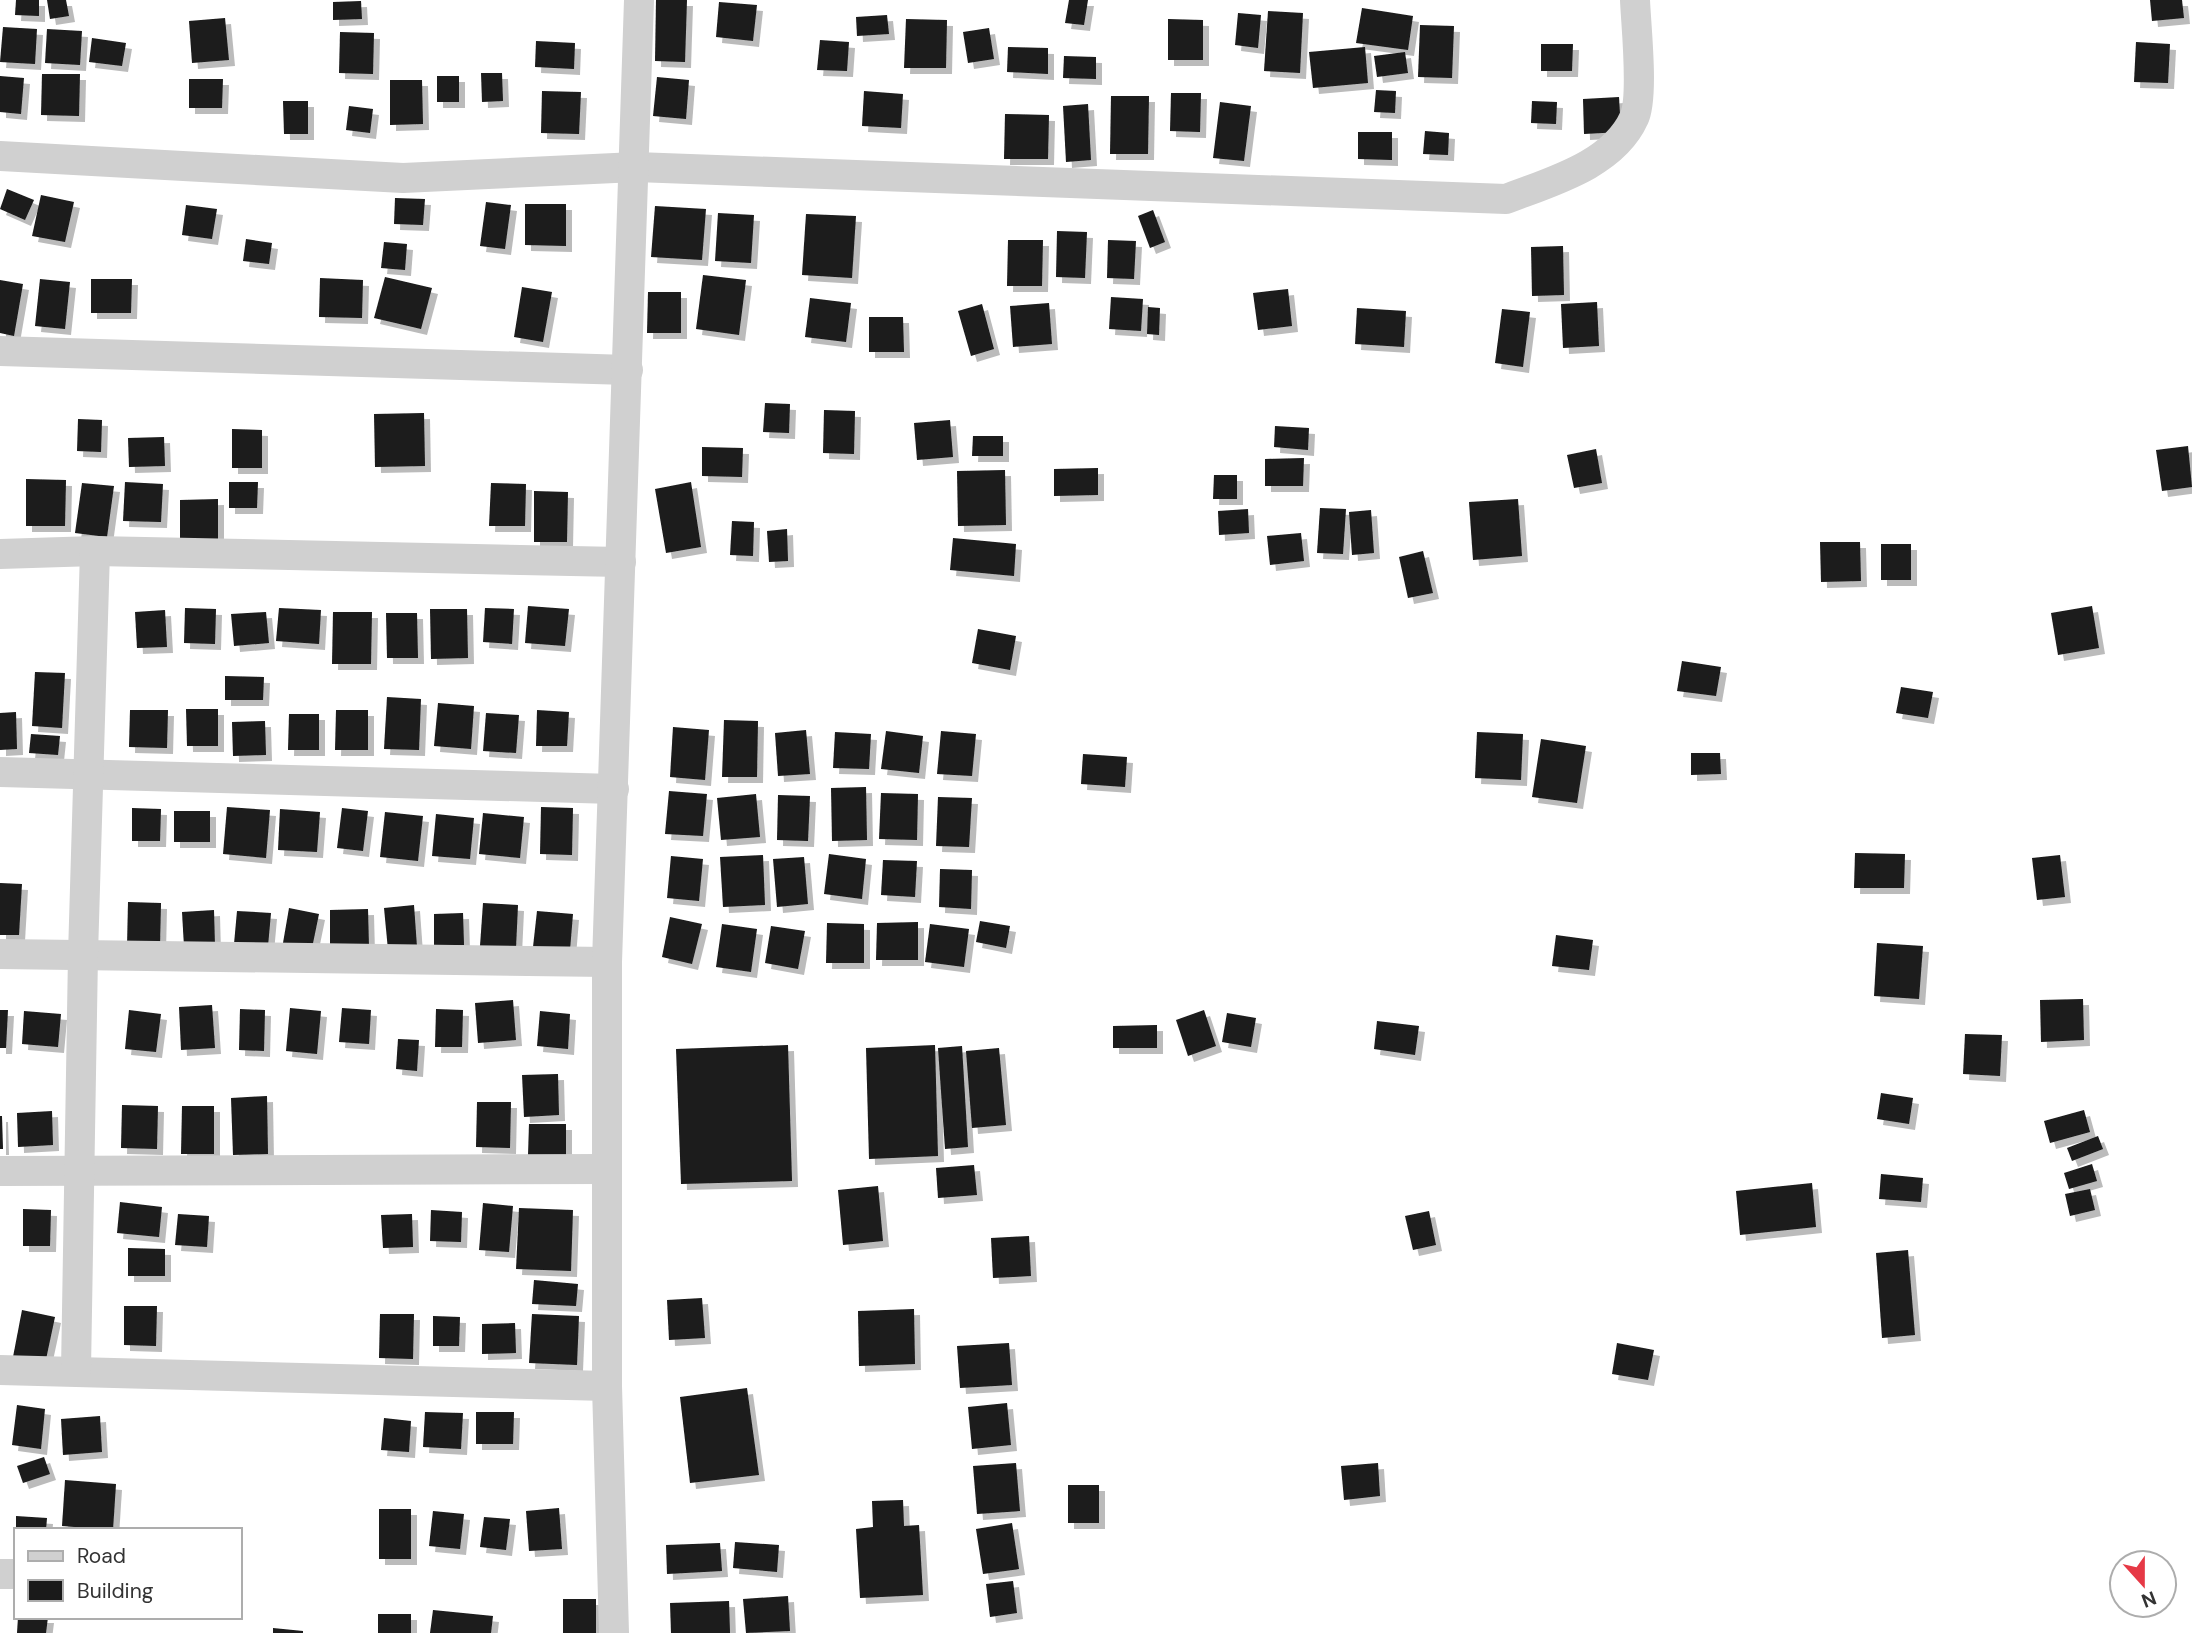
<svg xmlns="http://www.w3.org/2000/svg" width="2192" height="1633" viewBox="0 0 2192 1633" font-family="'DM Sans',sans-serif">
  <style>
    .building { fill: #1a1a1a; filter: url(#shadow) }
    .lines { fill: none; stroke-linecap: round; stroke-linejoin: round }
    .minor { stroke: #d0d0d0; stroke-width: 30 }
  </style>
  <defs>
    <filter id="shadow"><feDropShadow dx="6" dy="6" stdDeviation="0" flood-color="#0004"/></filter>
  </defs>
  <rect width="100%" height="100%" fill="#fff"/>
  <g class="building">
    <polygon points="16,0 39,0 39,16 15,15"/>
    <polygon points="47,0 66,0 69,16 50,19"/>
    <polygon points="656,0 687,0 685,62 655,61"/>
    <polygon points="1069,0 1088,0 1084,25 1065,23"/>
    <polygon points="2150,0 2182,0 2184,18 2152,21"/>
    <polygon points="361,1 362,19 333,20 333,2"/>
    <polygon points="719,2 757,5 753,41 716,37"/>
    <polygon points="1362,8 1413,16 1408,50 1356,43"/>
    <polygon points="1268,11 1303,13 1300,73 1264,71"/>
    <polygon points="1238,13 1261,15 1258,48 1235,45"/>
    <polygon points="887,15 889,34 857,36 856,17"/>
    <polygon points="225,18 229,60 192,63 189,21"/>
    <polygon points="906,19 947,20 946,68 904,68"/>
    <polygon points="1168,19 1203,20 1203,60 1168,60"/>
    <polygon points="1420,25 1454,26 1452,78 1418,77"/>
    <polygon points="3,27 37,29 35,64 0,62"/>
    <polygon points="989,28 994,59 968,63 963,32"/>
    <polygon points="47,29 82,31 80,65 45,63"/>
    <polygon points="340,32 374,33 373,74 339,73"/>
    <polygon points="92,38 126,43 122,66 89,62"/>
    <polygon points="820,40 849,42 847,71 817,70"/>
    <polygon points="536,41 575,43 574,69 535,67"/>
    <polygon points="2136,42 2170,44 2168,83 2134,82"/>
    <polygon points="1541,44 1573,44 1572,71 1541,71"/>
    <polygon points="1008,47 1048,48 1048,74 1007,72"/>
    <polygon points="1365,47 1368,83 1313,88 1309,52"/>
    <polygon points="1405,52 1408,73 1377,77 1374,56"/>
    <polygon points="1064,56 1096,57 1096,79 1063,78"/>
    <polygon points="481,73 502,73 503,101 482,102"/>
    <polygon points="42,74 80,74 79,116 41,115"/>
    <polygon points="0,76 24,78 21,114 0,112"/>
    <rect x="437" y="76" width="22" height="26"/>
    <polygon points="657,77 689,80 686,119 653,116"/>
    <polygon points="189,79 223,79 222,108 189,108"/>
    <polygon points="390,80 422,80 423,124 390,125"/>
    <polygon points="1376,90 1396,91 1395,113 1374,112"/>
    <polygon points="542,91 581,92 579,134 541,133"/>
    <polygon points="864,91 903,94 901,128 862,126"/>
    <polygon points="1171,93 1201,93 1200,132 1170,131"/>
    <polygon points="1111,96 1149,96 1148,154 1110,154"/>
    <polygon points="1619,97 1621,132 1584,134 1583,99"/>
    <polygon points="283,101 308,101 308,134 284,134"/>
    <polygon points="1532,101 1557,102 1556,124 1531,123"/>
    <polygon points="1220,102 1251,106 1244,161 1213,158"/>
    <polygon points="1088,104 1091,160 1066,162 1063,106"/>
    <polygon points="349,106 373,109 370,133 346,130"/>
    <polygon points="1005,114 1049,115 1048,159 1004,159"/>
    <polygon points="1425,131 1449,133 1448,155 1423,154"/>
    <polygon points="1358,132 1392,132 1392,160 1358,159"/>
    <polygon points="7,189 34,200 25,220 0,209"/>
    <polygon points="41,195 74,202 65,242 32,236"/>
    <polygon points="395,198 425,199 423,225 394,224"/>
    <polygon points="486,202 511,205 505,249 480,246"/>
    <polygon points="525,204 566,204 566,246 525,245"/>
    <polygon points="186,205 217,209 212,239 182,235"/>
    <polygon points="655,206 706,209 702,260 651,257"/>
    <polygon points="1153,210 1165,242 1150,248 1138,216"/>
    <polygon points="718,213 754,215 751,263 715,261"/>
    <polygon points="806,214 856,216 852,278 802,275"/>
    <polygon points="1057,231 1087,232 1085,278 1056,277"/>
    <polygon points="246,239 272,243 269,264 243,261"/>
    <polygon points="1008,240 1043,240 1042,286 1007,286"/>
    <polygon points="1108,240 1136,241 1134,279 1107,278"/>
    <polygon points="384,242 407,244 405,270 381,268"/>
    <polygon points="1563,246 1564,295 1532,296 1531,247"/>
    <polygon points="703,275 746,280 739,335 696,329"/>
    <polygon points="385,277 432,288 421,329 374,318"/>
    <polygon points="320,278 363,280 362,318 319,317"/>
    <polygon points="40,279 70,282 65,329 35,326"/>
    <polygon points="91,279 132,279 131,313 91,313"/>
    <polygon points="0,280 23,284 14,336 0,333"/>
    <polygon points="522,287 552,292 543,342 514,337"/>
    <polygon points="1288,289 1292,326 1258,330 1253,293"/>
    <polygon points="648,292 681,292 681,333 647,333"/>
    <polygon points="1111,297 1143,299 1141,331 1109,329"/>
    <polygon points="810,298 851,303 846,342 805,337"/>
    <polygon points="1597,302 1599,346 1563,348 1561,304"/>
    <polygon points="1049,303 1052,344 1013,347 1010,306"/>
    <polygon points="982,304 994,349 971,356 958,311"/>
    <polygon points="1148,307 1160,308 1159,335 1147,334"/>
    <polygon points="1357,308 1406,311 1404,347 1355,344"/>
    <polygon points="1502,309 1530,312 1523,367 1495,363"/>
    <polygon points="869,317 903,317 904,352 869,352"/>
    <polygon points="765,403 790,404 789,433 763,432"/>
    <polygon points="824,410 855,411 854,454 823,453"/>
    <polygon points="424,413 425,466 375,467 374,414"/>
    <polygon points="78,419 102,420 101,452 77,451"/>
    <polygon points="950,420 953,457 917,460 914,423"/>
    <polygon points="1275,426 1309,428 1308,450 1274,447"/>
    <polygon points="232,429 262,430 262,468 232,468"/>
    <polygon points="973,436 1003,436 1003,456 972,456"/>
    <polygon points="164,437 165,466 129,467 128,438"/>
    <polygon points="2188,446 2192,487 2162,491 2156,450"/>
    <polygon points="702,447 743,448 742,477 702,476"/>
    <polygon points="1596,449 1602,483 1574,488 1567,455"/>
    <polygon points="1304,458 1303,486 1265,486 1265,459"/>
    <polygon points="1098,468 1098,495 1054,496 1054,469"/>
    <polygon points="1005,470 1006,525 958,526 957,471"/>
    <polygon points="1214,475 1237,475 1237,499 1213,499"/>
    <polygon points="26,479 66,480 65,526 26,526"/>
    <polygon points="125,482 163,484 161,522 123,521"/>
    <polygon points="229,482 258,482 257,508 229,508"/>
    <polygon points="691,482 701,547 666,553 655,489"/>
    <polygon points="82,483 114,486 107,537 75,533"/>
    <polygon points="491,483 526,484 525,526 489,526"/>
    <polygon points="534,491 568,492 567,542 534,542"/>
    <polygon points="218,499 218,542 180,543 180,500"/>
    <polygon points="1518,499 1522,556 1473,560 1469,502"/>
    <polygon points="1320,508 1346,509 1343,554 1317,553"/>
    <polygon points="1248,509 1249,533 1219,535 1218,511"/>
    <polygon points="1371,510 1374,553 1352,555 1349,512"/>
    <polygon points="732,521 754,522 753,556 730,555"/>
    <polygon points="787,529 788,561 769,562 767,531"/>
    <polygon points="1301,533 1304,561 1270,565 1267,536"/>
    <polygon points="953,538 1016,544 1014,576 950,570"/>
    <polygon points="1820,542 1860,542 1861,581 1821,582"/>
    <rect x="1881" y="544" width="30" height="36"/>
    <polygon points="1423,551 1433,593 1408,598 1399,557"/>
    <polygon points="528,606 569,609 565,646 525,643"/>
    <polygon points="2092,606 2099,648 2058,655 2051,613"/>
    <polygon points="185,608 216,609 215,644 184,643"/>
    <polygon points="279,608 321,610 319,644 276,641"/>
    <polygon points="485,608 514,609 512,644 483,642"/>
    <polygon points="430,609 467,609 468,658 431,659"/>
    <polygon points="165,610 167,647 137,648 135,612"/>
    <polygon points="266,612 269,643 234,646 231,614"/>
    <polygon points="333,612 372,612 371,664 332,664"/>
    <polygon points="386,613 417,613 418,658 387,658"/>
    <polygon points="978,629 1016,636 1010,670 972,663"/>
    <polygon points="1682,661 1721,667 1716,696 1677,691"/>
    <polygon points="35,672 65,673 62,728 32,726"/>
    <polygon points="225,676 264,677 263,700 225,700"/>
    <polygon points="1901,687 1933,692 1928,718 1896,713"/>
    <polygon points="387,697 421,699 419,750 384,749"/>
    <polygon points="438,703 474,706 471,749 434,746"/>
    <polygon points="186,709 218,709 218,746 187,746"/>
    <polygon points="130,710 168,710 167,748 129,747"/>
    <polygon points="336,710 368,710 368,750 335,750"/>
    <polygon points="537,710 569,712 567,746 536,746"/>
    <polygon points="16,712 17,749 0,750 0,713"/>
    <polygon points="486,713 519,715 516,753 483,751"/>
    <polygon points="289,714 319,714 319,750 288,750"/>
    <polygon points="724,720 758,721 757,777 722,777"/>
    <polygon points="265,721 266,755 233,756 232,722"/>
    <polygon points="673,727 709,730 705,780 670,777"/>
    <polygon points="806,730 810,774 778,776 775,733"/>
    <polygon points="886,731 923,736 919,773 881,769"/>
    <polygon points="941,731 976,734 972,776 937,774"/>
    <polygon points="835,732 871,734 869,769 833,768"/>
    <polygon points="1477,732 1523,734 1521,780 1475,778"/>
    <polygon points="31,734 60,736 58,755 29,753"/>
    <polygon points="1541,739 1586,746 1577,803 1532,797"/>
    <polygon points="1691,753 1720,753 1721,774 1691,775"/>
    <polygon points="1083,754 1127,757 1125,787 1081,784"/>
    <polygon points="866,787 867,840 832,841 831,788"/>
    <polygon points="669,791 707,794 703,836 665,834"/>
    <polygon points="881,793 918,794 917,840 879,839"/>
    <polygon points="756,794 760,837 721,840 717,798"/>
    <polygon points="778,795 810,796 808,841 777,840"/>
    <polygon points="938,797 972,798 969,847 936,846"/>
    <polygon points="227,807 270,810 266,858 223,854"/>
    <polygon points="541,807 573,808 572,855 540,854"/>
    <polygon points="132,808 161,809 160,841 132,841"/>
    <polygon points="342,808 368,811 363,851 337,848"/>
    <polygon points="280,809 320,812 317,852 278,850"/>
    <rect x="174" y="811" width="36" height="31"/>
    <polygon points="385,812 423,816 418,861 380,857"/>
    <polygon points="483,813 524,817 520,858 479,854"/>
    <polygon points="436,814 474,818 470,859 432,856"/>
    <polygon points="1855,853 1905,854 1904,888 1854,888"/>
    <polygon points="829,854 866,859 862,899 824,894"/>
    <polygon points="763,855 765,905 723,907 720,857"/>
    <polygon points="2060,855 2065,897 2037,900 2032,858"/>
    <polygon points="671,856 703,859 699,901 667,898"/>
    <polygon points="804,857 808,904 777,907 773,859"/>
    <polygon points="883,860 917,861 915,897 881,895"/>
    <polygon points="940,869 972,870 971,909 939,907"/>
    <polygon points="0,883 22,884 19,935 0,935"/>
    <polygon points="128,902 161,903 160,946 127,946"/>
    <polygon points="483,903 518,905 516,948 480,946"/>
    <polygon points="414,905 417,947 388,950 384,908"/>
    <polygon points="289,908 319,914 312,948 283,943"/>
    <polygon points="368,909 369,947 330,948 330,910"/>
    <polygon points="214,910 215,946 184,947 182,912"/>
    <polygon points="237,911 271,913 268,946 234,944"/>
    <polygon points="537,911 573,914 570,950 533,947"/>
    <polygon points="463,913 464,945 434,946 434,914"/>
    <polygon points="670,917 702,924 692,964 662,957"/>
    <polygon points="980,921 1010,926 1006,948 976,942"/>
    <polygon points="918,922 918,960 876,960 877,923"/>
    <polygon points="827,923 864,924 864,963 826,963"/>
    <polygon points="722,924 757,929 751,972 716,967"/>
    <polygon points="930,924 969,929 964,967 925,962"/>
    <polygon points="771,926 805,931 798,969 765,963"/>
    <polygon points="1556,935 1593,940 1589,970 1552,966"/>
    <polygon points="1877,943 1923,946 1919,999 1874,996"/>
    <polygon points="2083,999 2084,1040 2041,1042 2040,1000"/>
    <polygon points="513,1000 516,1040 478,1043 475,1003"/>
    <polygon points="212,1005 215,1048 181,1050 179,1007"/>
    <polygon points="290,1008 321,1011 317,1054 286,1051"/>
    <polygon points="342,1008 371,1010 369,1044 339,1042"/>
    <polygon points="240,1009 265,1010 264,1051 239,1050"/>
    <polygon points="436,1009 463,1010 462,1047 435,1047"/>
    <polygon points="0,1010 8,1010 6,1048 0,1048"/>
    <polygon points="129,1010 161,1014 156,1052 125,1049"/>
    <polygon points="1204,1010 1216,1046 1188,1056 1176,1020"/>
    <polygon points="24,1011 61,1014 58,1047 22,1044"/>
    <polygon points="540,1011 570,1014 568,1049 537,1046"/>
    <polygon points="1227,1013 1256,1018 1251,1047 1222,1042"/>
    <polygon points="1377,1021 1419,1026 1415,1055 1374,1049"/>
    <polygon points="1157,1025 1157,1048 1113,1048 1113,1026"/>
    <polygon points="1965,1034 2002,1035 2000,1076 1963,1074"/>
    <polygon points="398,1039 419,1040 417,1071 396,1069"/>
    <polygon points="788,1045 792,1181 681,1184 676,1049"/>
    <polygon points="935,1045 938,1156 869,1159 866,1048"/>
    <polygon points="962,1046 968,1147 945,1149 938,1048"/>
    <polygon points="999,1048 1006,1125 972,1128 966,1051"/>
    <polygon points="558,1074 559,1115 524,1117 522,1075"/>
    <polygon points="1881,1093 1913,1098 1909,1124 1877,1119"/>
    <polygon points="267,1096 268,1154 233,1155 231,1098"/>
    <polygon points="477,1102 511,1102 510,1148 476,1147"/>
    <polygon points="122,1105 158,1106 157,1149 121,1148"/>
    <polygon points="182,1106 214,1106 214,1154 181,1154"/>
    <polygon points="2084,1110 2090,1132 2050,1143 2044,1121"/>
    <polygon points="52,1111 53,1145 18,1147 17,1113"/>
    <polygon points="0,1116 2,1116 3,1149 0,1149"/>
    <polygon points="529,1124 566,1124 566,1155 528,1155"/>
    <polygon points="2098,1136 2103,1149 2072,1161 2067,1148"/>
    <polygon points="2092,1164 2097,1181 2069,1189 2064,1173"/>
    <polygon points="974,1165 977,1195 938,1198 936,1168"/>
    <polygon points="1881,1174 1923,1178 1921,1202 1879,1199"/>
    <polygon points="1812,1183 1816,1227 1740,1235 1736,1191"/>
    <polygon points="878,1186 883,1241 843,1245 838,1190"/>
    <polygon points="2090,1189 2095,1210 2070,1216 2065,1194"/>
    <polygon points="120,1202 162,1207 159,1237 117,1233"/>
    <polygon points="483,1203 513,1206 509,1252 479,1250"/>
    <polygon points="519,1208 573,1210 571,1271 516,1269"/>
    <polygon points="23,1209 51,1210 50,1246 23,1246"/>
    <polygon points="431,1210 462,1212 461,1242 430,1241"/>
    <polygon points="1429,1211 1436,1245 1413,1250 1405,1216"/>
    <polygon points="178,1214 209,1216 207,1247 175,1245"/>
    <polygon points="412,1214 413,1247 383,1248 381,1215"/>
    <polygon points="1029,1236 1031,1276 993,1278 991,1238"/>
    <polygon points="128,1248 165,1249 165,1276 128,1276"/>
    <polygon points="1908,1250 1915,1335 1882,1338 1876,1253"/>
    <polygon points="534,1280 578,1284 576,1306 532,1304"/>
    <polygon points="702,1298 705,1338 669,1340 667,1300"/>
    <polygon points="124,1306 157,1306 156,1346 124,1345"/>
    <polygon points="914,1309 915,1364 859,1366 858,1311"/>
    <polygon points="22,1310 55,1317 45,1364 13,1357"/>
    <polygon points="380,1314 414,1314 413,1359 379,1358"/>
    <polygon points="532,1314 579,1316 577,1365 529,1363"/>
    <polygon points="433,1316 460,1317 459,1346 433,1346"/>
    <polygon points="515,1323 516,1353 482,1354 482,1324"/>
    <polygon points="1009,1343 1012,1385 960,1388 957,1346"/>
    <polygon points="1617,1343 1654,1350 1648,1380 1612,1374"/>
    <polygon points="747,1388 759,1475 690,1483 680,1397"/>
    <polygon points="1007,1403 1011,1445 972,1449 968,1407"/>
    <polygon points="17,1405 45,1409 41,1449 12,1445"/>
    <polygon points="425,1412 463,1413 461,1449 423,1447"/>
    <polygon points="476,1412 514,1412 513,1444 476,1444"/>
    <polygon points="100,1416 102,1452 63,1455 61,1419"/>
    <polygon points="384,1418 411,1421 409,1452 381,1450"/>
    <polygon points="44,1457 50,1474 23,1483 17,1466"/>
    <polygon points="1016,1463 1020,1511 977,1514 973,1466"/>
    <polygon points="1378,1463 1380,1496 1344,1500 1341,1466"/>
    <polygon points="65,1480 116,1484 113,1530 62,1526"/>
    <rect x="1068" y="1485" width="31" height="38"/>
    <polygon points="903,1500 904,1526 919,1525 923,1595 860,1598 856,1529 873,1527 872,1501"/>
    <polygon points="559,1508 562,1549 529,1551 526,1511"/>
    <rect x="379" y="1509" width="32" height="50"/>
    <polygon points="433,1511 464,1514 460,1549 429,1546"/>
    <polygon points="16,1516 47,1518 46,1530 16,1530"/>
    <polygon points="484,1517 510,1519 506,1550 480,1547"/>
    <polygon points="1012,1523 1019,1569 983,1574 976,1529"/>
    <polygon points="735,1542 779,1545 777,1572 733,1568"/>
    <polygon points="720,1543 722,1571 667,1574 666,1545"/>
    <polygon points="1013,1581 1017,1613 990,1617 986,1584"/>
    <polygon points="788,1596 790,1631 746,1633 743,1599"/>
    <rect x="563" y="1599" width="33" height="34"/>
    <polygon points="729,1601 730,1633 671,1633 670,1603"/>
    <polygon points="433,1610 493,1616 491,1633 430,1633"/>
    <rect x="378" y="1614" width="33" height="19"/>
    <polygon points="18,1617 48,1617 46,1633 17,1633"/>
    <polygon points="273,1628 303,1631 303,1633 273,1633"/>
  </g>
  <g class="lines">
    <g class="minor">
      <path d="M0,156L403,178L636,167L1506,199C1550,182 1613,165 1634,118C1644,97 1636,26 1635,0"/>
      <polyline points="0,351 628,370"/>
      <polyline points="0,554 95,551 621,562"/>
      <polyline points="0,772 614,789"/>
      <polyline points="0,954 607,962"/>
      <polyline points="0,1171 607,1169"/>
      <polyline points="0,1370 607,1386"/>
      <polyline points="76,1370 83,955 95,551"/>
      <polyline points="0,1574 16,1574"/>
      <polyline points="614,1633 607,1386 607,962 639,0"/>
    </g>
  </g>
  <rect x="14" y="1528" width="228" height="91" fill="#ffffff" stroke="#adadad" stroke-width="2"/>
  <rect x="28" y="1551" width="35" height="10" fill="#d0d0d0" stroke="#adadad" stroke-width="2"/>
  <text x="77" y="1563" font-size="21" fill="#333333">Road</text>
  <rect x="28" y="1580" width="35" height="21" fill="#1a1a1a" stroke="#adadad" stroke-width="2"/>
  <text x="77" y="1598" font-size="21" fill="#333333">Building</text>
  <g transform="translate(2143 1584) rotate(159)"><circle r="33" fill="#ffffff" stroke="#adadad" stroke-width="2"/>
  <path d="M0-5L12 26L0 18L-12 26Z" fill="#e63946"/>
  <text y="-10" font-size="19" font-weight="bold" text-anchor="middle" fill="#333333">N</text>
  </g>
</svg>
